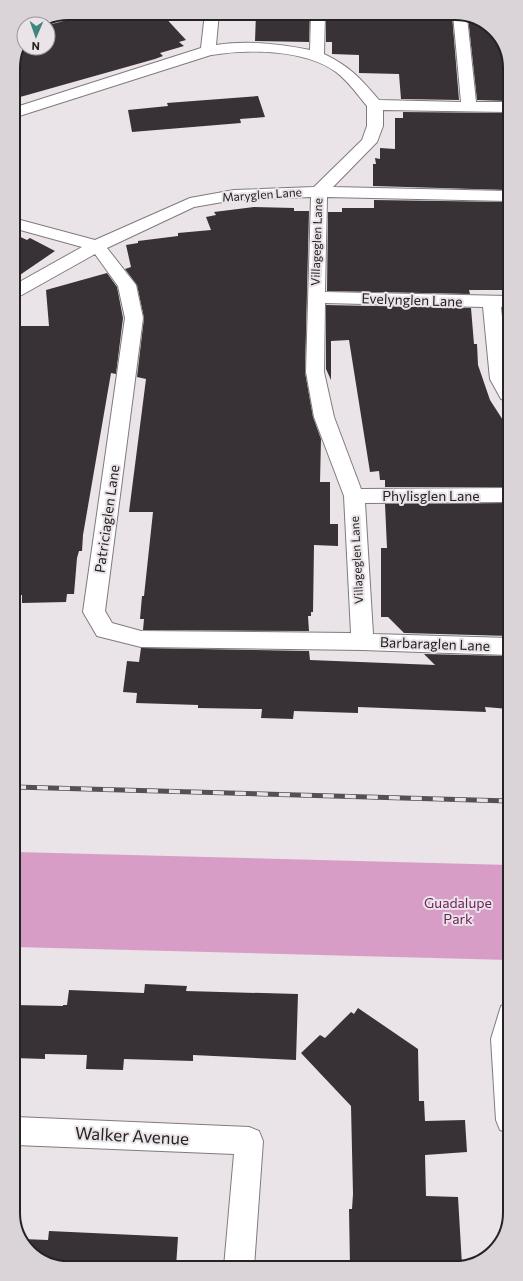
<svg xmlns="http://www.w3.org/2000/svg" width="523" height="1281" viewBox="0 0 523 1281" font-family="Commissioner,sans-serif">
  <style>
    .green { fill: #d79dc7 }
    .building { fill: #383236 }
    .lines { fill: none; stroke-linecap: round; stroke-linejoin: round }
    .minor-casing { stroke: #807a7e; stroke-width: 2 }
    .minor { fill: #fff; fill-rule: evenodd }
    .rail-casing { stroke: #545153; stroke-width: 5 }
    .rail { stroke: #eae3e8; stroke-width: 3.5; stroke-dasharray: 11; stroke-linecap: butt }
    .labels { text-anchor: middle; stroke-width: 4; stroke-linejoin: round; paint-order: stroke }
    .far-street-label { font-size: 12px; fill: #242223; stroke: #eae3e8 }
    .street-label { font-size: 14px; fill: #242223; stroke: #eae3e8 }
    .park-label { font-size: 14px; fill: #6f225f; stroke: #eae3e8 }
    .near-street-label { font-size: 17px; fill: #242223; stroke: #eae3e8 }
    .rim { fill: none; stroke: #242223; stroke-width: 2 }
  </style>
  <rect width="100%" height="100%" fill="#eae3e8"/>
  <polygon class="green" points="15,852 509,865 509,960 15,947"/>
  <g class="building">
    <polygon points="95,13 161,13 186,40 179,42 184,46 160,53 163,56 155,59 13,99 13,65 24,41 24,48 48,48 48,25"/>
    <polygon points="256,13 310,13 309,42 255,41"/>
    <polygon points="326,13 452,15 459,100 401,99 399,74 359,73 359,55 332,54 332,42 326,42"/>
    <polygon points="468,17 489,25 506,49 507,101 477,100"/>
    <polygon points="258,96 265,117 240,119 241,123 132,132 128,110 168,106 167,103"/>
    <polygon points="403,112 507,113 507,190 373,186 373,164 376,164 375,158 380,159 380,148 395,149 395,118 403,118"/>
    <polygon points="374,200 508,202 508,286 502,286 503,290 469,290 470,294 327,291 328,212 342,212 342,208 374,208"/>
    <polygon points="254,207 294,208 294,211 309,211 305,372 313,417 321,439 320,482 330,482 330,524 338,524 338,546 314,545 313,612 311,612 311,616 308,616 309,631 143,630 144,619 140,619 142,596 144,596 153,512 129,512 146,379 137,377 144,318 137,285 125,269 131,267 126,245 138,243 138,241 178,236 178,233 211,230 206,217 216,215 214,212"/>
    <polygon points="14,234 27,240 30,238 55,251 14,279"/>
    <polygon points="107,273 117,287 123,318 116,374 111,373 83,535 82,551 79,551 77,558 74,594 67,594 66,602 22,603 22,595 14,595 14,519 18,499 14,499 14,326 49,326 46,290"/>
    <polygon points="326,305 471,308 474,344 477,344 478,365 490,400 508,428 508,487 385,487 385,480 380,480 379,471 370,472 349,340 331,341 331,380 326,369"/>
    <polygon points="508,503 509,636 404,633 388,617 381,617 381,548 387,548 385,504"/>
    <polygon points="141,648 309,651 310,660 435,665 424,654 509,656 509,709 485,707 486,712 358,707 358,713 294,711 293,719 261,718 262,709 198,708 198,705 136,703 137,693 123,692 127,661 139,662"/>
    <polygon points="145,984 187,986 186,991 298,994 296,1060 193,1055 193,1061 124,1059 123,1070 86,1069 87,1055 45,1054 45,1059 15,1058 15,1005 63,1006 63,1005 67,1005 69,990 144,993"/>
    <polygon points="358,1008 418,1049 419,1101 424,1101 425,1121 465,1120 467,1152 425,1155 426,1196 458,1197 462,1265 394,1264 394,1266 350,1266 349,1209 352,1209 353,1194 351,1106 301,1053 320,1035 325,1038 351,1012 354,1014"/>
    <polygon points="49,1231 178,1237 176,1267 64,1268 34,1256 22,1239 48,1240"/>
  </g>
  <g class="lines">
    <defs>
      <g id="minor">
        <path d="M205,13H219L216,45C248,40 279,44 310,50L311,13H325L324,54C352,68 360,78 379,100L461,102L453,14L459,13L467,17L476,102H507V112L383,110V126L377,142L333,187L507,191L508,201L327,197L325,292L508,296V308L501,307L508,375V401L501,399L490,379L483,307L325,303L324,372L334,417L361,489L508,488V502L365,503L373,634L509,638V655L362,650L141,647L97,636L83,612L125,318L118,286L95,254L20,296L14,297V285L82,247L13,228V218L95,240L190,198L234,190L314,187L362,140L367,126V106C357,94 348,81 336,72C305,49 247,49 211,55L13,118V108L201,48ZM311,197L306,372L314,417L344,496L351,633L141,631L112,623L105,611L143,318L136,285L107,248L194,207L234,200Z"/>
        <polygon points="509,1003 510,1133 500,1130 496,1120 491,1039 501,1006"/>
        <polygon points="16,1117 249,1127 259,1131 263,1141 254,1267 224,1267 234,1154 16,1145"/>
      </g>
    </defs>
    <use href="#minor" class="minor-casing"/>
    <use href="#minor" class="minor"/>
    <defs>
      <polyline id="rail" points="15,787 509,801"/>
    </defs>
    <use href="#rail" class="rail-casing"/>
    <use href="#rail" class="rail"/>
  </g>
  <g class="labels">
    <g class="far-street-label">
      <text transform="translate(262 195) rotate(-4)" y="4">Maryglen Lane</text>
      <text transform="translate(317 242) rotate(-88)" y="4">Villageglen Lane</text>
      <text transform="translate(357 560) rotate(-93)" y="4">Villageglen Lane</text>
    </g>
    <g class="street-label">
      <text transform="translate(412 300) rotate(2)" y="5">Evelynglen Lane</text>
      <text x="431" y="501">Phylisglen Lane</text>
      <text transform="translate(107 519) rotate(-82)" y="5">Patriciaglen Lane</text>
      <text transform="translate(435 644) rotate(2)" y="5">Barbaraglen Lane</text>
    </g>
    <g class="park-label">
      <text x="458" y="908">Guadalupe<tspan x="458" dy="16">Park</tspan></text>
    </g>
    <g class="near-street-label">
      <text transform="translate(132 1136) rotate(3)" y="6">Walker Avenue</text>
    </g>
  </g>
  <path d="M0 0H523V1281H0ZM68 20H455A48 48 0 0 1 503 68V1213A48 48 0 0 1 455 1261H68A48 48 0 0 1 20 1213V68A48 48 0 0 1 68 20Z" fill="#dad4d8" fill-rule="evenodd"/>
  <path class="rim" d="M68 20H455A48 48 0 0 1 503 68V1213A48 48 0 0 1 455 1261H68A48 48 0 0 1 20 1213V68A48 48 0 0 1 68 20Z"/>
  <g transform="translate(36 36) rotate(182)"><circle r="19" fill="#eae3e8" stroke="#9b9699"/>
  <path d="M0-3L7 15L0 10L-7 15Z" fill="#3f867f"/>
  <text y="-6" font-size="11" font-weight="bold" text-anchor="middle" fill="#242223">N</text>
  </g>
</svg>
